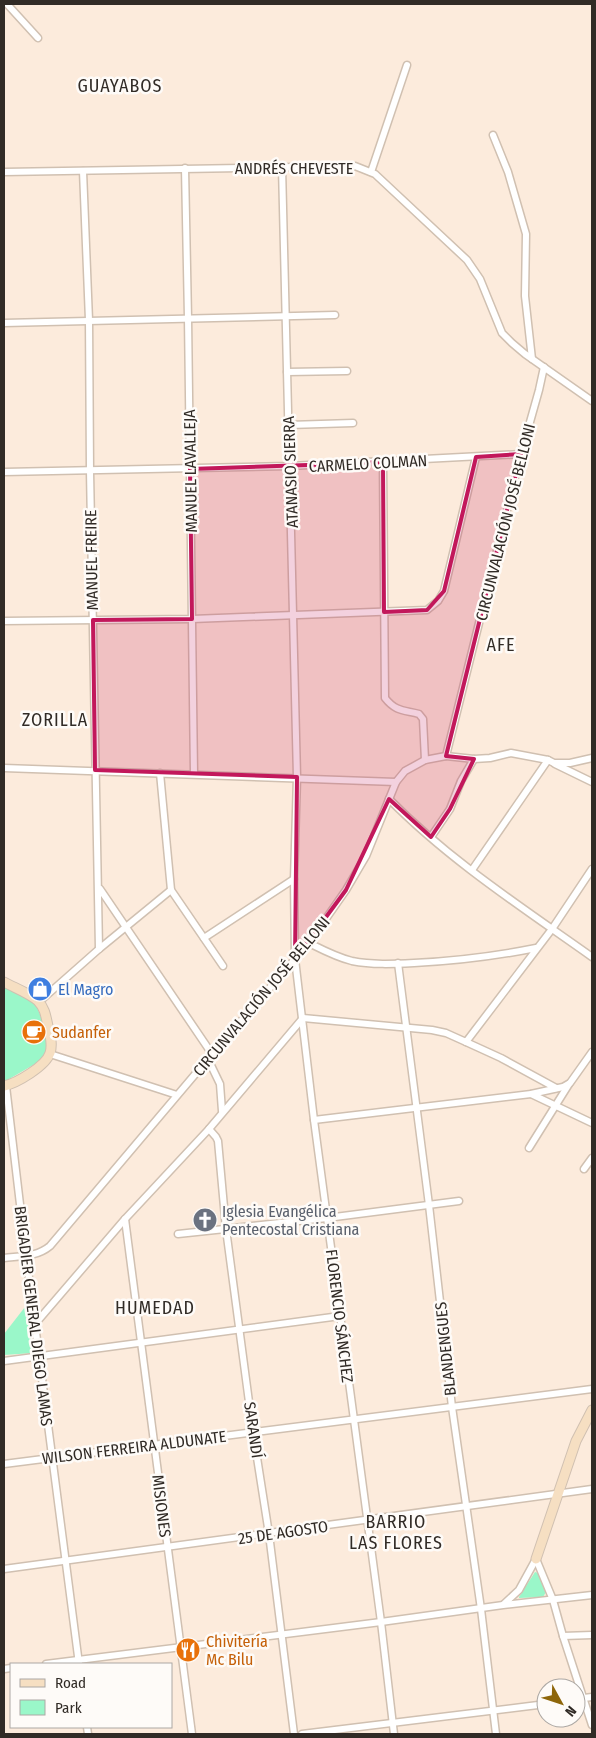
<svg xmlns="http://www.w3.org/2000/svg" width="596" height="1738" viewBox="0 0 596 1738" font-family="'Fira Sans Condensed',sans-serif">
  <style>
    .green { fill: #9af7c9 }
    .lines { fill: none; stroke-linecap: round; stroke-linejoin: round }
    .street-casing { stroke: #d0c0b1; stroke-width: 9 }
    .secondary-casing { stroke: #d0c0b1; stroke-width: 11 }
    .street { stroke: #fff; stroke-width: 6 }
    .secondary { stroke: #f6dfc2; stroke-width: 9 }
    .marked { fill: #c2185b; fill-opacity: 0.2; stroke: #c2185b; stroke-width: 4; stroke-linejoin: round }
    .labels { text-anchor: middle; stroke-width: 5; stroke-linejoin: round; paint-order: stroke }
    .street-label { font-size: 16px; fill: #312b26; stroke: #fefbf8 }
    .shop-label { font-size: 16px; fill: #366cbe; stroke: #fefbf8; text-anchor: start }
    .food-label { font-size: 16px; fill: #c56008; stroke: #fefbf8; text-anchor: start }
    .worship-label { font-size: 16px; fill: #5b616d; stroke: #fefbf8; text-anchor: start }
    .neighbourhood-label { font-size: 18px; letter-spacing: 1px; fill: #312b26; stroke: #fefbf8 }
  </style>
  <rect width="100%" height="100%" fill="#fcebdc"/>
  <g class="green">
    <polygon points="4,986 29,999 37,1007 43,1022 47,1045 45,1054 40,1061 4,1082"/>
    <polygon points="25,1307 33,1353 4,1355 4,1334"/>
    <polygon points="535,1572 538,1573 546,1592 543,1597 519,1598 519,1597"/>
  </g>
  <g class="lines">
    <defs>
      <g id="street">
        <polyline points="7,4 38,38"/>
        <polyline points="493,135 508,172 526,234 525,296 532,359"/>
        <polyline points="282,167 297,777 294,879 295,959 314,1120 381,1622 394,1734"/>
        <polyline points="185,168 188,318 194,774"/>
        <polyline points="83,171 89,320 90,471 99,949"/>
        <polyline points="4,172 355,166 375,174 467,260 480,279 502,333 512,343 525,354 592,401"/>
        <polyline points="371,172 407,65"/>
        <polyline points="4,323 335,315"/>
        <polyline points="287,372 347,371"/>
        <polyline points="289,425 353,423"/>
        <path d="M383,462L385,698C396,712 404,710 419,714L423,719L425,760"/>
        <polyline points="4,472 290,466 521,454"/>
        <polyline points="4,621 192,619 427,610 438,601 444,591 476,457"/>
        <polyline points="446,756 474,759 490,758 511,753 548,760 554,763 570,763 592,758"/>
        <polyline points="555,764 592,782"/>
        <polyline points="4,768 396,782"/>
        <polyline points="160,773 171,890 223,966"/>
        <path d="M389,799C449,860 523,908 592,957"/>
        <polyline points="431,837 450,809 461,781 474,759"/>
        <polyline points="472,870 548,760"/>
        <polyline points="100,889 212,1054"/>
        <polyline points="204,938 294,879"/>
        <path d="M309,943C323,950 336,957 352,961C372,965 393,964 414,963C455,961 496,956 536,948"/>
        <polyline points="398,963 429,1205 452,1407 481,1609 496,1734"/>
        <polyline points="39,1002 99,949 171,890"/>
        <polyline points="303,1018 432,1030 446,1033 466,1042 552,929 592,869"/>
        <polyline points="466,1042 501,1058 556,1088"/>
        <polyline points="50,1054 177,1095"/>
        <polyline points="208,1059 220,1084 222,1111"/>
        <polyline points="6,1086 26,1255 79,1664"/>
        <polyline points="531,1094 592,1123"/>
        <polyline points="314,1120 531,1094 563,1087 570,1083 592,1052"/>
        <polyline points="209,1129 216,1137 218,1141 226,1229 253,1432 269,1534 294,1734"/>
        <polyline points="529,1148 569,1084"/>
        <polyline points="584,1169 592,1158"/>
        <polyline points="125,1219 192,1734"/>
        <polyline points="178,1234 327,1218 459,1201"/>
        <path d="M4,1258C20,1256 37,1257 50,1246L208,1059L309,943L346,890L366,856L396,782L405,771L425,760L446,756L521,454L539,390L544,367"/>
        <polyline points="35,1324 125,1219 209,1129 303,1018"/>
        <polyline points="4,1361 340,1316"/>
        <polyline points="4,1464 592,1389"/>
        <polyline points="536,1559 553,1600 563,1636 592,1725"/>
        <polyline points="4,1569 592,1489"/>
        <polyline points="504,1604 519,1590 536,1559"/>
        <polyline points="563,1636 592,1635"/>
        <polyline points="46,1664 381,1622 503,1605 592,1595"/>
        <polyline points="4,1669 11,1668"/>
        <polyline points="576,1699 592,1697"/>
        <polyline points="87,1727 88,1734"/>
        <polyline points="302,1734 546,1704"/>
      </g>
      <g id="secondary">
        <path d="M4,982C15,988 29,993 38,1001C45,1008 46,1017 48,1026C50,1035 53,1044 50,1053C46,1066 17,1083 4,1086"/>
        <polyline points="536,1559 576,1441 592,1410"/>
      </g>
    </defs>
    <use href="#street" class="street-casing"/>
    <use href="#secondary" class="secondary-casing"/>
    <use href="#street" class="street"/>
    <use href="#secondary" class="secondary"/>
  </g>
  <path class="marked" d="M521,454L446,756L474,759L450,809L431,837L389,799L346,890L295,959L297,777L95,770L93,620L192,619L190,469L338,464L383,462L384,612L427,610L444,591L476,457Z"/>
  <defs>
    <symbol id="shop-disc" viewBox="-11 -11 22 22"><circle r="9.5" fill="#3f7fe0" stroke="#fefbf8"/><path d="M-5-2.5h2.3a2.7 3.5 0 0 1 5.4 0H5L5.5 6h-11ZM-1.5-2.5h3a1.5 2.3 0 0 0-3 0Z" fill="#fff"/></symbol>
    <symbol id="cafe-disc" viewBox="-11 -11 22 22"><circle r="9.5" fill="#e8710a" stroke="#fefbf8"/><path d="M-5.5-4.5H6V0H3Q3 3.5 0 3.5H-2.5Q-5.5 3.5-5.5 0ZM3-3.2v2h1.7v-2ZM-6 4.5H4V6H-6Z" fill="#fff"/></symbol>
    <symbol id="church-disc" viewBox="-11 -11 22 22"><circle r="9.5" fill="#6b7280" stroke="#fefbf8"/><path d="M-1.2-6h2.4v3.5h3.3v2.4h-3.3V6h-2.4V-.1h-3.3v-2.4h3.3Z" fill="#fff"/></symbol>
    <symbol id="restaurant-disc" viewBox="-11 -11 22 22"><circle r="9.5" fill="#e8710a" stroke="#fefbf8"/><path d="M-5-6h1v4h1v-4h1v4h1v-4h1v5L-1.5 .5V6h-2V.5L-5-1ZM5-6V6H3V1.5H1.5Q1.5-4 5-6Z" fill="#fff"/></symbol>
  </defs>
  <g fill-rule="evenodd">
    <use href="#shop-disc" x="26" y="975" width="28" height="28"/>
    <use href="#cafe-disc" x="20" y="1018" width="28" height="28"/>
    <use href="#church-disc" x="191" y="1206" width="28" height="28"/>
    <use href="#restaurant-disc" x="174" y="1636" width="28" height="28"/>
  </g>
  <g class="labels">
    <g class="street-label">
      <text x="294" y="174">ANDRÉS CHEVESTE</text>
      <text transform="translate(368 463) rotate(-3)" y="6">CARMELO COLMAN</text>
      <text transform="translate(190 471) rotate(-91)" y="6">MANUEL LAVALLEJA</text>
      <text transform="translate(290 472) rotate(-92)" y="6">ATANASIO SIERRA</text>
      <text transform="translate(505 522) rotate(-76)" y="6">CIRCUNVALACIÓN JOSÉ BELLONI</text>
      <text transform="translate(91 560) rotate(-91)" y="6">MANUEL FREIRE</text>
      <text transform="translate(261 996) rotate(-50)" y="6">CIRCUNVALACIÓN JOSÉ BELLONI</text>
      <text transform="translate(34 1316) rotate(83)" y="6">BRIGADIER GENERAL DIEGO LAMAS</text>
      <text transform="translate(340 1316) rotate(83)" y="6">FLORENCIO SÁNCHEZ</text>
      <text transform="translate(445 1349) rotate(-96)" y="6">BLANDENGUES</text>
      <text transform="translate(254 1430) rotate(82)" y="6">SARANDÍ</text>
      <text transform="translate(134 1447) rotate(-7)" y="6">WILSON FERREIRA ALDUNATE</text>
      <text transform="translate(162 1506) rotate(83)" y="6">MISIONES</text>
      <text transform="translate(283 1532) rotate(-8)" y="6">25 DE AGOSTO</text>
    </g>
    <g class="shop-label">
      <text x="58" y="995">El Magro</text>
    </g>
    <g class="food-label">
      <text x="52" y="1038">Sudanfer</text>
      <text x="206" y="1647">Chivitería<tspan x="206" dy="18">Mc Bilu</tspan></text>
    </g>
    <g class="worship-label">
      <text x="222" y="1217">Iglesia Evangélica<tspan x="222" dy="18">Pentecostal Cristiana</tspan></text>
    </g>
    <g class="neighbourhood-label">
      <text x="120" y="92">GUAYABOS</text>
      <text x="501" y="651">AFE</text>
      <text x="55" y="726">ZORILLA</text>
      <text x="155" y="1314">HUMEDAD</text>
      <text x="396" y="1528">BARRIO<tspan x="396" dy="21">LAS FLORES</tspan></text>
    </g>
  </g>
  <rect width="596" height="1738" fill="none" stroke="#312b26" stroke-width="10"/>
  <rect x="10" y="1663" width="162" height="65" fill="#fefbf8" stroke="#aca8a4"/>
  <rect x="20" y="1679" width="25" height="8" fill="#f6dfc2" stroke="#aca8a4"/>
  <text x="55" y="1688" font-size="15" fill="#312b26">Road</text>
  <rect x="20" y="1700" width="25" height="15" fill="#9af7c9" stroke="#aca8a4"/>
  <text x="55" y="1713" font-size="15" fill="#312b26">Park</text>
  <g transform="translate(561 1703) rotate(130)"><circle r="24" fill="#fefbf8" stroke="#aca8a4"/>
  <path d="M0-4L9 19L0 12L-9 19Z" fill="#8e660a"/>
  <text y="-8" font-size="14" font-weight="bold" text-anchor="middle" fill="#312b26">N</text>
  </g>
</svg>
